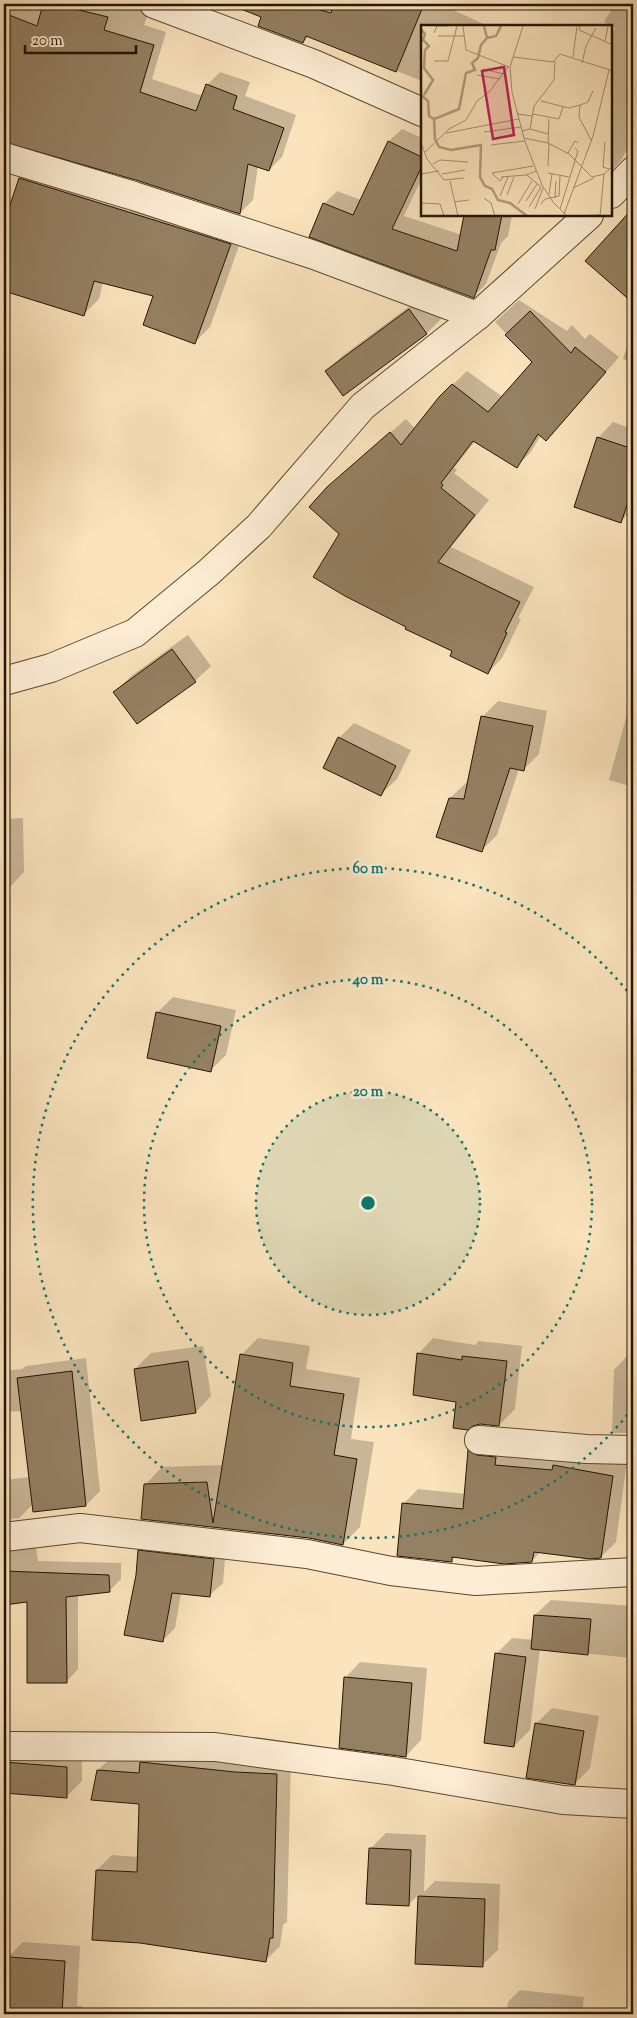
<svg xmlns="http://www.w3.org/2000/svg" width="637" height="2018" viewBox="0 0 637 2018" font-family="'Sorts Mill Goudy',serif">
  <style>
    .shadow { fill: #0003 }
    .building { fill: #948062; stroke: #241400 }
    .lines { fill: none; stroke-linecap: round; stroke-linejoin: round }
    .minor-casing { stroke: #5a482f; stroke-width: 30 }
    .minor { stroke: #fcedd4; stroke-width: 28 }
    .ring { fill: none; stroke: #0f766e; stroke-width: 2.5; stroke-dasharray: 2.5 5 }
    .inset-river { fill: none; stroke: #b29d7d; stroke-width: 2.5 }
    .inset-road { fill: none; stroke: #a59171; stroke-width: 1 }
    .view { fill: #c2185b; fill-opacity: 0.15; stroke: #c2185b; stroke-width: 2.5 }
    .inset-edge { fill: none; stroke: #241400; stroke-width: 2.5 }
    .centre { fill: #0f766e; stroke: #fcedd4; stroke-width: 2.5 }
    .ring-label { font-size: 15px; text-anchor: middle; font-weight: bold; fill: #0f766e; stroke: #fcedd4; stroke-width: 5; stroke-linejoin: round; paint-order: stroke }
  </style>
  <rect width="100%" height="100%" fill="#fbe4bd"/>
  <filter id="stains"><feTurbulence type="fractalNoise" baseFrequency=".004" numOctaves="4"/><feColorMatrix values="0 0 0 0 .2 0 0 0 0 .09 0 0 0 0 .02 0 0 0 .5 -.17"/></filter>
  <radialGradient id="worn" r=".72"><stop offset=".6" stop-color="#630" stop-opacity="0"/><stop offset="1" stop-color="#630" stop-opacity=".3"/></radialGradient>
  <g class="shadow">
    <polygon points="4,4 152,4 144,25 166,32 152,79 203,96 207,85 220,72 250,82 245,96 296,115 282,157 269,170 258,166 253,200 240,213 139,180 4,141"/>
    <polygon points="265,4 440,4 488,26 422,26 422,81 309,36 303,42 260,26"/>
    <polygon points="615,4 633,4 633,139 621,160 611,172 611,35 615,28 604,22"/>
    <polygon points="402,129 422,138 422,178 404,216 462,235 465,215 512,215 508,236 501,243 486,284 473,297 324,204 337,191 361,200 389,141"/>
    <polygon points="35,163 245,229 210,327 195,342 154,296 103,282 99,299 83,315 4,290 4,227 20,178"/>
    <polygon points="633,233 633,285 625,294 603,275"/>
    <polygon points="425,295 442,318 427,333 344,394 327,371 342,356"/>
    <polygon points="519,300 567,331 572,325 585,339 590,334 619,357 560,425 546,439 541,435 531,452 517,466 475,441 454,468 457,470 454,473 489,500 451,547 534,587 518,618 521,619 502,658 488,673 454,651 407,626 340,534 343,473 406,419 415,429 439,398 467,371 503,397 533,362 495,322"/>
    <polygon points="633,327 633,364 623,359"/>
    <polygon points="613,422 633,429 633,509 621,521 598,438"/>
    <polygon points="188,635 211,666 195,681 115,692 131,676"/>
    <polygon points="633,692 633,787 609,780"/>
    <polygon points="498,701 547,711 539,754 523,770 519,769 497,835 481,851 450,798 466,783 468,783 483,716"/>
    <polygon points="354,723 411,750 397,779 381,794 339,738"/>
    <polygon points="23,818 24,872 9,888 4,888 4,819"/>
    <polygon points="173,997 236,1010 226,1055 211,1070 157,1013"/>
    <polygon points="258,1338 310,1346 306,1369 360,1378 351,1439 374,1442 360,1527 343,1544 309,1537 142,1518 145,1485 162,1467 224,1465 241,1355"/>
    <polygon points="433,1338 475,1345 479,1341 522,1346 515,1409 499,1425 418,1354"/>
    <polygon points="203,1346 211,1396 196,1412 135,1369 151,1353"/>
    <polygon points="628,1355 633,1355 633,1433 612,1433 614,1370"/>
    <polygon points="86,1358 100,1491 86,1505 33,1504 19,1518 4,1520 4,1480 30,1477 22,1411 4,1412 4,1371 22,1369 26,1366"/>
    <polygon points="484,1436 627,1461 616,1542 601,1557 541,1551 532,1561 456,1556 451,1561 403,1504 418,1489 466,1494 469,1451"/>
    <polygon points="4,1535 35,1539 38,1561 121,1563 121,1579 109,1591 78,1595 78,1669 66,1682 28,1601 4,1604"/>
    <polygon points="152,1538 226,1547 223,1583 210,1595 181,1593 175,1628 163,1640 137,1575 139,1551"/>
    <polygon points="551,1600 633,1606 633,1658 540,1649 530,1730 514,1746 496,1654 512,1638 533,1640 535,1615"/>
    <polygon points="360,1662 427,1668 421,1740 406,1756 345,1678"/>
    <polygon points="552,1708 599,1716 590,1768 575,1784 536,1724"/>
    <polygon points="82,1752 82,1781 66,1797 4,1791 4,1754"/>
    <polygon points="113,1756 291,1759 287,1922 283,1925 280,1946 265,1961 97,1870 112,1855 139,1857 140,1803 98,1770"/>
    <polygon points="386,1833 426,1835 424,1892 435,1881 500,1884 498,1950 482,1965 416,1963 419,1894 408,1905 370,1849"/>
    <polygon points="23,1942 80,1946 77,2006 82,2006 82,2014 4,2014 4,1955 10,1955"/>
    <polygon points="520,1990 584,1997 582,2014 506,2014 508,2002"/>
    <polygon points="633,1991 633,2014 629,2014 632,1992"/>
  </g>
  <g class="building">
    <polygon points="43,4 54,4 108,17 104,30 154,45 140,92 196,111 206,84 237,96 233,109 284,128 269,171 248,164 240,214 139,181 4,142 4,13 37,26"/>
    <polygon points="237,4 298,4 331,13 334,4 424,4 396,72 306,36 303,43 258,26 261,17 236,7"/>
    <polygon points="388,141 422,157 422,166 392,229 457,251 464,215 502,215 495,250 491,250 474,298 309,237 323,203 353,215"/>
    <polygon points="19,178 231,244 195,344 143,325 153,296 94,281 84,316 4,291 4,223"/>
    <polygon points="633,208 633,303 585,261"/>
    <polygon points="409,309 427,334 343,396 325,371"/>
    <polygon points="530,311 571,353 575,347 606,372 546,441 538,434 517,468 473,441 441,483 443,485 441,488 475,515 438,562 520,602 505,632 507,633 488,674 450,656 452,651 405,629 406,627 345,596 313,577 339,534 309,507 327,487 390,432 401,445 439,397 452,384 488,412 532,362 505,335"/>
    <polygon points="597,437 633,449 633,487 621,523 574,507"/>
    <polygon points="172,649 196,682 137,724 113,692"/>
    <polygon points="481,716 533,726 524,771 510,768 482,852 436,837 449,798 464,799"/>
    <polygon points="338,737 396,766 381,796 323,768"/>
    <polygon points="156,1012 221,1026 211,1072 147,1058"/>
    <polygon points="417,1353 462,1360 462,1356 507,1361 499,1426 480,1424 473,1426 468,1430 453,1428 456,1402 413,1395"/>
    <polygon points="240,1354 293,1363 290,1386 344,1394 334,1455 357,1459 343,1545 309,1538 141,1519 144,1484 207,1482 213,1523"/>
    <polygon points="188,1361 196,1413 141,1421 134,1369"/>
    <polygon points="72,1371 86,1506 33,1512 17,1378"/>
    <polygon points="468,1450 477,1455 496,1457 495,1465 552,1470 553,1465 613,1476 601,1558 590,1559 534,1552 532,1562 504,1564 452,1557 452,1562 397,1556 402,1503 463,1509"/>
    <polygon points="138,1550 214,1559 210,1597 172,1593 163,1642 124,1635 136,1575"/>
    <polygon points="4,1571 109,1575 110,1592 66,1597 67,1683 27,1683 27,1602 4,1605"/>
    <polygon points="534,1615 591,1619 588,1655 531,1649"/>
    <polygon points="495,1653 526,1657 514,1747 484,1743"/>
    <polygon points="344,1677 412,1683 406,1757 339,1748"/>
    <polygon points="535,1723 584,1731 575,1785 526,1778"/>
    <polygon points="4,1762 67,1767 67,1798 4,1793"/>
    <polygon points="140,1762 235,1772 277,1774 273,1938 270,1938 266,1962 140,1943 92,1940 96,1870 137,1872 139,1804 91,1800 97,1770 139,1773"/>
    <polygon points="369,1848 411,1850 409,1906 366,1904"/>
    <polygon points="418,1896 485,1899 483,1967 415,1964"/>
    <polygon points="9,1957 65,1961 62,2014 6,2012"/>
  </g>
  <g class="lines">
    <defs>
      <g id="minor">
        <polyline points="154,4 314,64 422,112"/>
        <polyline points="4,157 134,196 314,255 477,316"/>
        <polyline points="611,194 633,171"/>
        <polyline points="4,681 51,668 135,633 209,572 259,526 363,406 477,316 589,215"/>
        <polyline points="479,1440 587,1449 633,1450"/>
        <polyline points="4,1537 80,1528 307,1554 391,1571 476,1581 633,1572"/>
        <polyline points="4,1746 215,1747 393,1771 563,1800 633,1804"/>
      </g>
    </defs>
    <use href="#minor" class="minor-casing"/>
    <use href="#minor" class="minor"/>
  </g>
  <circle cx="368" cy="1203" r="112" fill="#0f766e" fill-opacity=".12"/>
  <g class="ring">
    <circle cx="368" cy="1203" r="112"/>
    <circle cx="368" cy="1203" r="224"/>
    <path d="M632 1409A335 335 0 1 1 632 997"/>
  </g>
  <g transform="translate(421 25)">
    <rect width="191" height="191" fill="#fbe4bd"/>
    <path class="inset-river" d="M63,1L66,13L60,20L57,33L51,38L54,45L45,48L38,84L13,94L14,114L18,122L30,125L60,120L59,152L64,161L71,164L77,175L89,178L106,191M0,4L4,9L2,15L8,21L4,25L3,43L12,55L3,70M66,13L75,11L80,1M0,70L7,76L8,91L13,94"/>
    <path class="inset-road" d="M42,1L45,25L88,42M102,1L89,42L91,67L103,113L127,118L148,129L171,152L183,149L192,141M159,1L158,5L192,20M13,8L16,1H27M17,11H43M184,17L187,1M92,32L132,37L139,29L192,46M152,32L156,1M13,36H27L36,1M161,38L165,21L175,3M62,44L83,49M56,50L79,54M120,76L148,83L159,80M96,89L112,91M112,89L138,94L142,82M109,104L127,109M101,106L109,104L113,81L133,55L134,36M63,107L100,102M25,108L98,94M103,114L121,160L132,177L146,191M170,115L158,92L159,80L167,77L172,66M184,117L182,142L188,144M0,118L6,134L23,155L43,153M127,118L128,94M70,120L103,116M3,128L28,104L45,95L56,76L69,66L87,42M147,128L154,116L157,118M12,139L19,135L47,137M127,141L128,118M127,148L148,152M0,149L18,146M21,149L44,145M106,150L120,162M80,152L105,150L115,146M82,152L79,156L71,148L112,141M29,156L37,191M152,163L173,153M128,169L131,149M86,170L93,152M79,171L87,152M63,173L70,178L74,191M134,173L135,156M105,176L116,159M33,177L48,175M0,178L19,179L23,191M97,179L111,156M120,179L124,174L138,171L139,150M108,182L120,162M114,184L122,163M139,184L157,126L154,123M143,189L172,111L188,45M154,191L179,190M179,191L183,149"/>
    <path class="view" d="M83,42L93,110L72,114L61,46Z"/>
    <rect width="191" height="191" class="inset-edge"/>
  </g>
  <circle cx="368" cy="1203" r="8" class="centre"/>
  <g class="ring-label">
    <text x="368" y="873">60 m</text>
    <text x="368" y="984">40 m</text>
    <text x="368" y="1096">20 m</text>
  </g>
  <rect width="637" height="2018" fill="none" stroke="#fbe4bd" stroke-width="20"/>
  <rect x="5" y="5" width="627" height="2008" fill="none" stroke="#241400" stroke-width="2.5"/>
  <rect x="10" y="10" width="617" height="1998" fill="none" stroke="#241400"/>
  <path d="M25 45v8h111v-8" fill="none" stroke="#241400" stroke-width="2.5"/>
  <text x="32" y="45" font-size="15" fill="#241400" stroke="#fcedd4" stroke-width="4" paint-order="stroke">20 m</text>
  <rect width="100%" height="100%" filter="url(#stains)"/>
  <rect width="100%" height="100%" fill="url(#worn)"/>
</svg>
